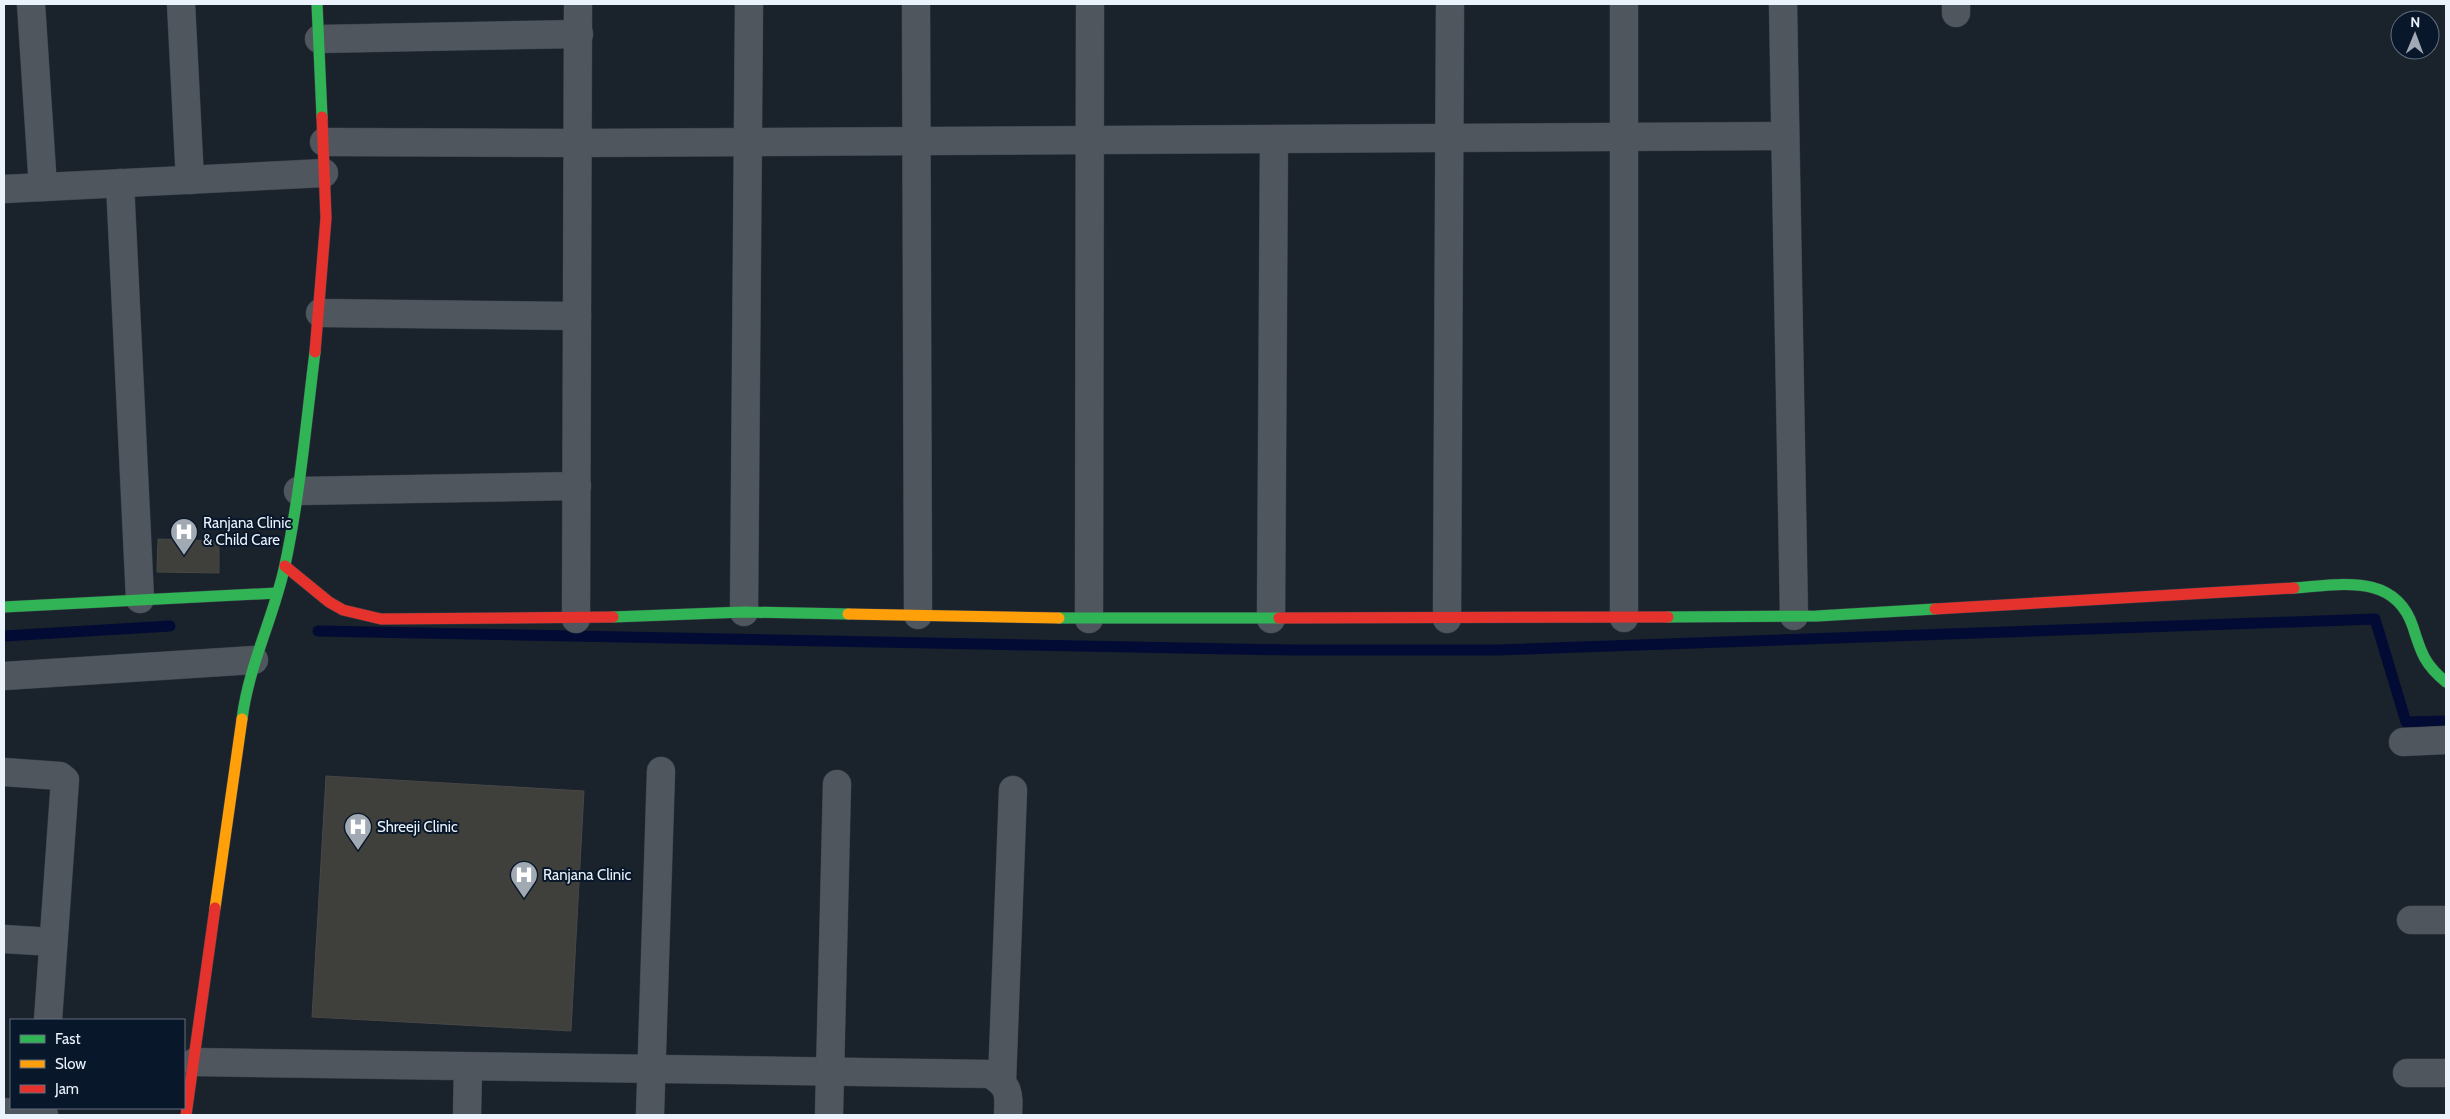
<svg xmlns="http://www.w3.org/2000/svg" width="2450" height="1119" viewBox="0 0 2450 1119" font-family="Cabin,sans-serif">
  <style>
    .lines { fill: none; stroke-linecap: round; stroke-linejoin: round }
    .stream { stroke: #020b34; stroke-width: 11 }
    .building { fill: #3f3f3b; stroke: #474746 }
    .street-casing { stroke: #383e46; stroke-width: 29 }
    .fast-casing { stroke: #383e46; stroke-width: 12 }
    .slow-casing { stroke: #383e46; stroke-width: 12 }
    .jam-casing { stroke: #383e46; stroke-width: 12 }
    .street { stroke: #50565e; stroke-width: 28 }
    .fast { stroke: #30b455; stroke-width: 11 }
    .slow { stroke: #ff9f0a; stroke-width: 11 }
    .jam { stroke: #e5322d; stroke-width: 11 }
    .labels { text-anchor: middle; stroke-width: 4; stroke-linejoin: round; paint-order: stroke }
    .poi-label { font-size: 15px; fill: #eaf2fc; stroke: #09172a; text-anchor: start }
  </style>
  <rect width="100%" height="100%" fill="#1a222c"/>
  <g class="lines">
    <g class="stream">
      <polyline points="318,631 1291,650 1497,650 2375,619 2406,722 2446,721"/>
      <polyline points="4,636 170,626"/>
    </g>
  </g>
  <g class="building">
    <polygon points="158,539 219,541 219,573 157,572"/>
    <polygon points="326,776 584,791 571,1031 312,1017"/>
  </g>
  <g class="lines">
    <defs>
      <g id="street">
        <polyline points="31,4 43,187"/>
        <polyline points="181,4 190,180"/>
        <polyline points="916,4 918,615"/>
        <polyline points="1783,4 1794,616"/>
        <polyline points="1956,13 1956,4"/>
        <polyline points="319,39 579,34"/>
        <polyline points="324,142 578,143 1785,136"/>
        <polyline points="120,183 140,599"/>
        <polyline points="4,189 324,173"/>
        <polyline points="320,313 577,316"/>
        <polyline points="298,491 577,486"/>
        <polyline points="744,612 749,4"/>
        <polyline points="1624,618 1624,4"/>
        <polyline points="576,619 578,4"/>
        <polyline points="1089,619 1090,4"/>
        <polyline points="1271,619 1274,139"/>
        <polyline points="1447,619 1450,4"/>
        <polyline points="4,676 254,660"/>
        <polyline points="2403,742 2446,740"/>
        <polyline points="4,772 60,776 65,780 48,1020"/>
        <polyline points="2411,920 2446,920"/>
        <polyline points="4,939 53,942"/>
        <path d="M195,1062L990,1074C1010,1086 1009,1094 1008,1115"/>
        <polyline points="2407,1073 2446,1073"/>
        <polyline points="1002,1082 1013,790"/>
        <polyline points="4,1112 44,1115"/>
        <polyline points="467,1115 468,1067"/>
        <polyline points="650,1115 661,771"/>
        <polyline points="829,1115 837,784"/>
      </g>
      <g id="fast">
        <polyline points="317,4 322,117"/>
        <path d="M2294,588C2340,585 2395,572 2413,627C2421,653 2425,665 2446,682"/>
        <polyline points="4,607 277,593"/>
        <polyline points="613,617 744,612 848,614"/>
        <polyline points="1668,617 1817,616 1935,609"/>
        <polyline points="1059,618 1279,618"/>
        <path d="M242,719C249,664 274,617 285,565C300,495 306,423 315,352"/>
      </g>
      <g id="slow">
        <polyline points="848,614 1059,618"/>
        <polyline points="215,908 242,719"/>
      </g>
      <g id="jam">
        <polyline points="315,352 326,218 322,117"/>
        <polyline points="285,566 329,602 343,610 381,619 613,617"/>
        <polyline points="1935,609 2294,588"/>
        <polyline points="1279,618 1668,617"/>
        <polyline points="186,1115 215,908"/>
      </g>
    </defs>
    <use href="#street" class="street-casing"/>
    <use href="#fast" class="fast-casing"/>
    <use href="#slow" class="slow-casing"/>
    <use href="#jam" class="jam-casing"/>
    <use href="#street" class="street"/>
    <use href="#fast" class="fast"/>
    <use href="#slow" class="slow"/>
    <use href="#jam" class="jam"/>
  </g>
  <defs>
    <symbol id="hospital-pin" viewBox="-11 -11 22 30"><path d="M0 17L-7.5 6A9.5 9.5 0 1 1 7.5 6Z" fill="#a1a9b3" stroke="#09172a"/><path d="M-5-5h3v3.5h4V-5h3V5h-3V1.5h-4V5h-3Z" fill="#fff"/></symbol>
  </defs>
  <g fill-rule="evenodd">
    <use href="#hospital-pin" x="168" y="516" width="32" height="43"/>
    <use href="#hospital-pin" x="342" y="811" width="32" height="43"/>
    <use href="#hospital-pin" x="508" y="859" width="32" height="43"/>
  </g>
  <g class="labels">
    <g class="poi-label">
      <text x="203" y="528">Ranjana Clinic<tspan x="203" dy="17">&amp; Child Care</tspan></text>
      <text x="377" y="832">Shreeji Clinic</text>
      <text x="543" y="880">Ranjana Clinic</text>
    </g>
  </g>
  <rect width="2450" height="1119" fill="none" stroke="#eaf2fc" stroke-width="10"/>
  <rect x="10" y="1019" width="175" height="90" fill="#09172a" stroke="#636f7e"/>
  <rect x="20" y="1035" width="25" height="8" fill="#30b455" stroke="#636f7e"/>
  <text x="55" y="1044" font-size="15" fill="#eaf2fc">Fast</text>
  <rect x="20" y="1060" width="25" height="8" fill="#ff9f0a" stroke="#636f7e"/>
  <text x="55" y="1069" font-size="15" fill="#eaf2fc">Slow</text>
  <rect x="20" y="1085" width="25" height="8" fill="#e5322d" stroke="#636f7e"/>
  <text x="55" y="1094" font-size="15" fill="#eaf2fc">Jam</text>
  <g transform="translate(2415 35) rotate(1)"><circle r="24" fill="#09172a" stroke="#636f7e"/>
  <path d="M0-4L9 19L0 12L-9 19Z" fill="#a1a9b3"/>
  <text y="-8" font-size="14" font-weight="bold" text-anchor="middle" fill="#eaf2fc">N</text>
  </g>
</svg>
